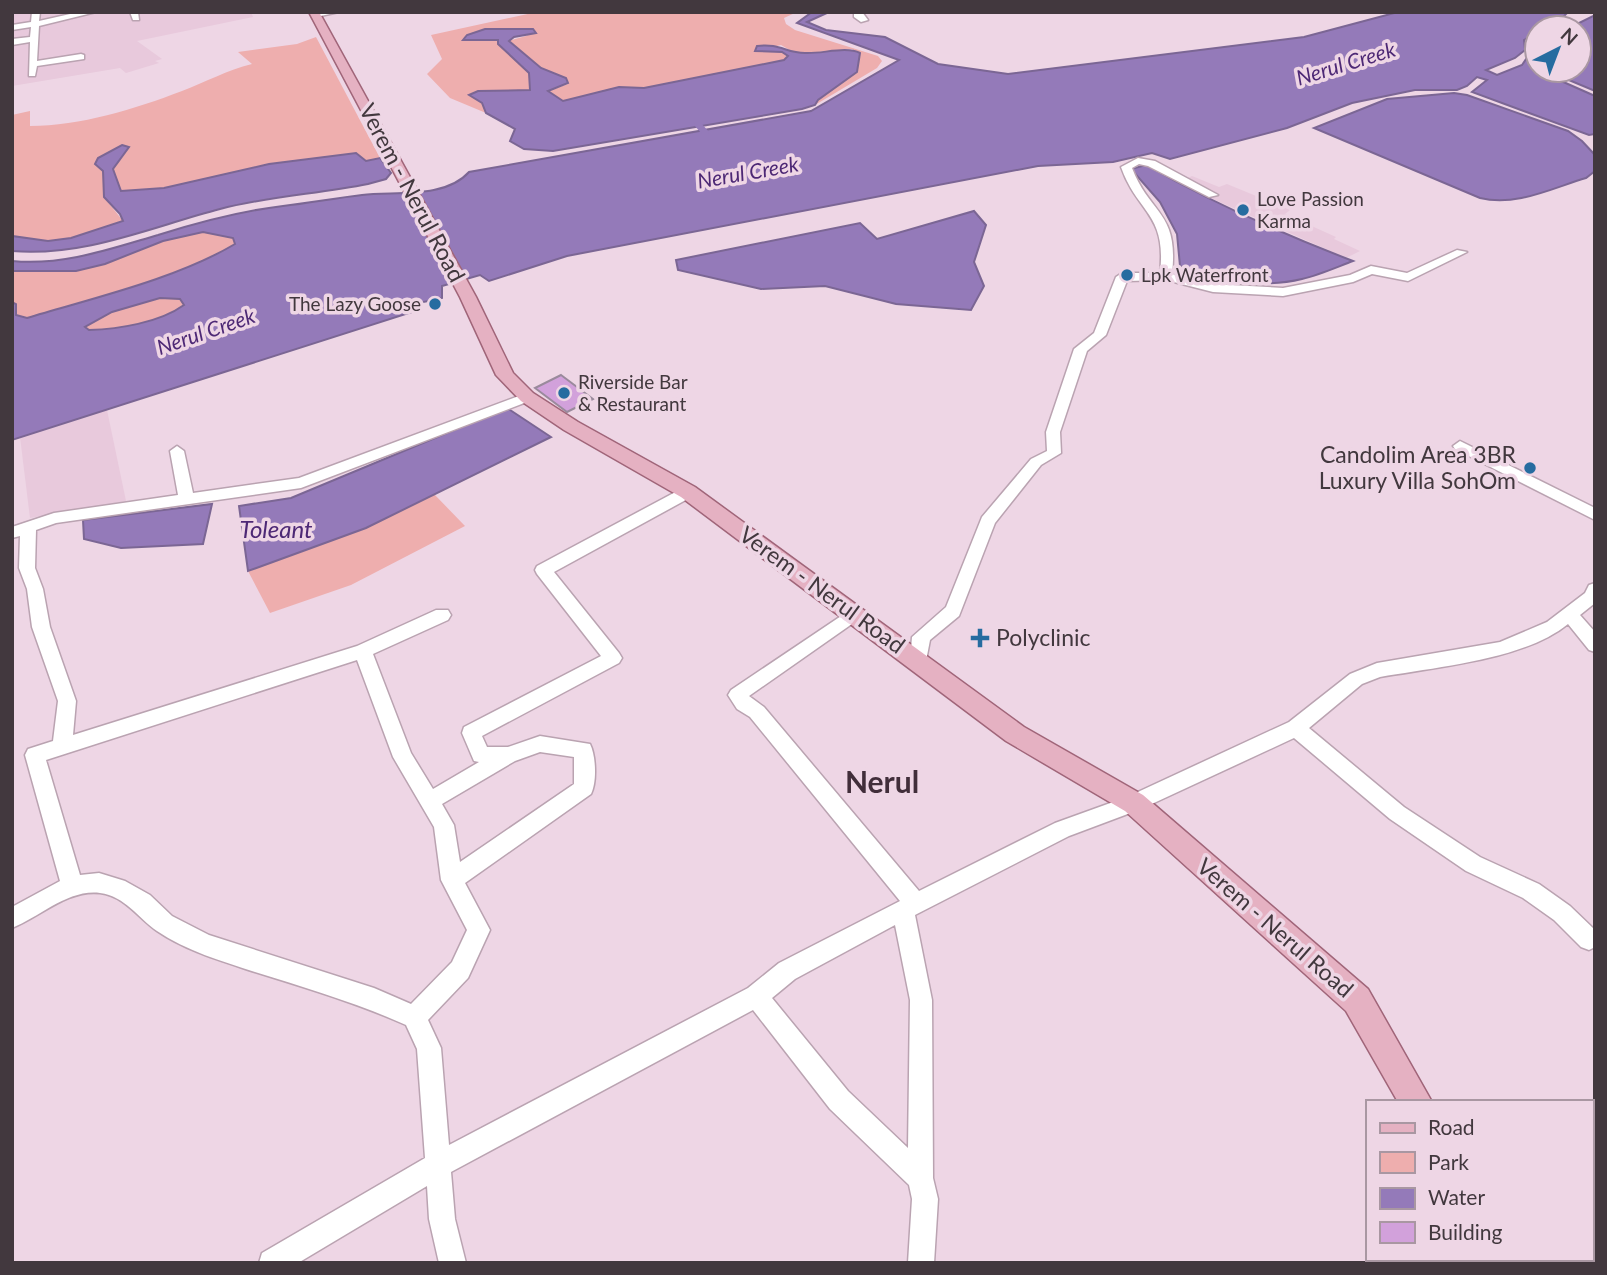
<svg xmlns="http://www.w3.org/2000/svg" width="1607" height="1275" viewBox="0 0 1607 1275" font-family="Lato,sans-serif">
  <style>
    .built { fill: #e8c9dc }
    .green { fill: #eeaeae }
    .water { fill: #947ab9; stroke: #7b6694; stroke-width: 2; fill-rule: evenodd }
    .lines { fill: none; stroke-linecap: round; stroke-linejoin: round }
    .canal { fill: #947ab9; fill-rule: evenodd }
    .building { fill: #d2a1db; stroke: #9a8a9c; stroke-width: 2 }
    .minor-casing { stroke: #baa3b1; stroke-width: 3 }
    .major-casing { stroke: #a06579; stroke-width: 3 }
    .minor { fill: #fff; fill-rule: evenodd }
    .major { fill: #e5b1c2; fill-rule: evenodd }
    .poi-dot { fill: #266ca0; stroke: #eed6e5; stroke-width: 2.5 }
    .labels { text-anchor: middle; stroke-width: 7; stroke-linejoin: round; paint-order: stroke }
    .far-poi-label { font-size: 19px; fill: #42383e; stroke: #eed6e5; text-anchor: start }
    .far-water-label { font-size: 21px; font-style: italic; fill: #4d2875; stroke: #eed6e5 }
    .street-label { font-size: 23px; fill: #42383e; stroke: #eed6e5 }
    .poi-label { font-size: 23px; fill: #42383e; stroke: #eed6e5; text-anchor: end }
    .water-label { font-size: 24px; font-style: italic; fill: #4d2875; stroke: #eed6e5 }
    .district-label { font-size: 30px; font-weight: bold; fill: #412e3a; stroke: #eed6e5 }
  </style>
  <rect width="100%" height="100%" fill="#eed6e5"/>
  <g class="built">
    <polygon points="12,12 251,12 253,17 137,41 162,59 155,61 159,63 126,73 120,68 12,86"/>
    <polygon points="1192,176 1219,187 1227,184 1290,210 1285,214 1336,237 1334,239 1360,251 1346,258 1177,183"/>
    <polygon points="107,410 126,501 30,518 20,437"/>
  </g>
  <g class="green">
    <polygon points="537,12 797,12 784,18 786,24 795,30 878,56 882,61 877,68 815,105 853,49 807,53 795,53 781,45 756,51 782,52 788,56 784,60 644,88 619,87 563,101 548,91 568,84 566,79 541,68 508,41 526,36 533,30 485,29 467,35 474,41 498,40 498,44 529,73 530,90 478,91 470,95 482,103 486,113 450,98 427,74 442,59 431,35"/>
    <path d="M316,37L380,158L366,161L356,153L269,164L164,188L120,191L113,168L125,154L103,171L104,197L123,221L71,238L48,241L12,236V115L30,111V126C80,126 135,109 182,91C206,82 227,70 252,64L238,52L297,44Z"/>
    <path d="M203,232L233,238L235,244C174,280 95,297 27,318L16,315V305L12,302V271L105,264L163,241Z"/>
    <path d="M160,298L180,299L184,305C159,323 119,329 89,330L85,327L112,312Z"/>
    <polygon points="434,494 465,526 351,585 270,613 248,571 366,528"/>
  </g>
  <g class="water">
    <path d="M812,12H829L807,22L826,30L885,37L938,64L1008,74L1304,37L1398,12H1568L1552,28H1537V33L1524,40L1525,50L1515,58L1486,70L1497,75L1522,65L1537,43V67L1534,69L1595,96V134L1589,135L1472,92L1487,80L1477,77L1467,86L1457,90H1415L1352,103L1287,128L1170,159L1152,153L1113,162L1038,166L567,256L489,281L480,275L442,286V298L414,304L412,312L12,440V302L16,304V315L27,318C93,298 176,279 235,244L233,238L203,232L163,241L105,264L76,271H12V261C63,266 110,249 158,235C199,222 240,211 283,206C309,203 336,198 362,195C395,191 445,199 469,172L811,111L899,60L797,23ZM160,298L180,299L184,305C159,323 118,329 89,330L85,327L112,312Z"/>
    <polygon points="1595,15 1595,91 1545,70 1579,70 1579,28 1569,28"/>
    <path d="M485,29H533L536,33L514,37L509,41L541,68L566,78L568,83L548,91L563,101L619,87L644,88L784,60L788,56L782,52L755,51L757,46C780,43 786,53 805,53C822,54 846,46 860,53L857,72L818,100L815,105L802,109L553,151L524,149L510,141L515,129L486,113L482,103L469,95L478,91L530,90L529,73L498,44V40H463L467,35Z"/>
    <path d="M1454,93L1467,95L1568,131L1582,141L1595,155V171L1586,178C1552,188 1516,207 1480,198L1314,128L1387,99Z"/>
    <path d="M122,145L129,147L113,169L121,191L164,188L269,164L356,153L366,161L380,158L391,173L386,179L368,184C319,194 268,196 220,209C151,227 85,257 12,251V236L48,241L71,238L123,221L120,214L104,197L103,171L95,164L98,158Z"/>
    <path d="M1146,165C1211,202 1283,234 1353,261C1337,267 1319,275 1302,279C1265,288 1214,282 1180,266L1177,234L1160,202L1131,169Z"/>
    <polygon points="974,211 986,225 974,262 984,286 971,310 896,304 825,286 761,289 678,270 676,260 860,223 877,239"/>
    <polygon points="507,408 551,437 366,528 248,571 239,506 291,498"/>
    <polygon points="212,504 203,544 121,548 84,539 83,520"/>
  </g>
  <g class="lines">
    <polygon class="canal" points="695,123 701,123 709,132 708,134 702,134 694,125"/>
  </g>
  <polygon class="building" points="561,375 593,399 567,412 535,388"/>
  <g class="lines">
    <defs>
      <g id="minor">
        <polygon points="32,12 40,12 39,21 79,12 96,12 39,26 37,61 81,54 84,55 84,59 37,66 35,76 29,76 30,42 12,45 12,39 30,37 31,27 12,30 12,25 31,22"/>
        <polygon points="130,12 138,12 139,20 133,20"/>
        <polygon points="339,12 316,17 312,15 318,12"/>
        <polygon points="854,12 862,12 868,20 861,22 854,17"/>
        <path d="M1138,158L1155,161L1218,195L1209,197L1148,166L1139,164L1132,168C1150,215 1179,211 1172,274L1213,284L1283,288L1350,275L1371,266L1407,273L1457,250L1467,252L1408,281L1372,274L1353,282L1283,296L1213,292L1166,280L1127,281L1106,335L1087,351L1060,432L1061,453L1041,465L995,523L959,616L930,640L925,666H913L910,661L912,637L946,607L982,517L1031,459L1047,451L1046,432L1074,349L1094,333L1116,277L1122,273H1160C1167,213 1137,213 1121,167Z"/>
        <path d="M527,393L534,397L532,400L301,488L56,523L36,530L35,568L43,589L50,627L76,701L73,735L357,646L436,610H448L451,615L448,620L373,654L411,753L433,789L479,762L474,761L462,733L464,727L601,656L537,574L535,570L537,566L683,488H693L696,492L693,496L554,572L619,653L622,658L619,663L482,736L487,747H508L540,736L590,744C596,756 597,782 591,794L465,883L490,930L468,978L428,1020L441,1048L449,1145L748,988L779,963L900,901L750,717L737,709L728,695L731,690L853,608L859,609L862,614L859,619L749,696L764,707L919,891L1055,823L1127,797L1289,722L1350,674L1377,663L1500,642L1547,622L1585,593L1589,585L1595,583V603L1580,615L1595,632V652L1589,650L1568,624C1524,660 1436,667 1380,677L1362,684L1309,728L1404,807L1480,857L1539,884L1570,906L1595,930V947L1589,950L1581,947L1554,920L1523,898L1466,871L1390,819L1294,738L1141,809L1069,836L915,915L932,1000L933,1178L938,1199L934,1263H908L912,1199L909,1185L830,1109L753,1010L451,1172L455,1219L466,1263H439L429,1219L427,1186L298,1263H259L262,1253L425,1158L417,1049L406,1025C357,1003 306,988 255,972C222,961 186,951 157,931C138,918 125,896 100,893C68,889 40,917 12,928V907L60,881L25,755L28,749L53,741L58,701L32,627L27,589L19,568L20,536L12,538V527L54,513L178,495L170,451L177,446L184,451L193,493L299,478ZM357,660L393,757L434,827L441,880L467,930L452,962L411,1004L374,988L209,935L172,916L150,895L125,881L99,873L80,875L46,760ZM540,752L574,757V784L460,862L454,825L442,804L515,761ZM895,925L910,1000L908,1148L848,1091L772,998L795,979Z"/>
        <polygon points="1460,441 1595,508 1595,520 1455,449 1453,446"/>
        <polygon points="1371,1259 1398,1259 1397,1263 1370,1263"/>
      </g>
      <g id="major">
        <polygon points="309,12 319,12 476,297 513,373 533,393 578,422 695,487 1024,727 1143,795 1368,989 1432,1102 1398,1102 1346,1011 1125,811 1006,741 681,497 564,430 521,401 496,375 460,297"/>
        <polygon points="1591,1238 1595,1239 1595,1263 1577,1263 1575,1259 1591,1259"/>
      </g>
    </defs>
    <use href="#minor" class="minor-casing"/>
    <use href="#major" class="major-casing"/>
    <use href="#minor" class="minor"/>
    <use href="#major" class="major"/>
  </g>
  <g class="poi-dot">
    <circle cx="1243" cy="210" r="7"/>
    <circle cx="1127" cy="275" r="7"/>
    <circle cx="435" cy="304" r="7"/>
    <circle cx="564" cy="393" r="7"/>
    <circle cx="1530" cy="468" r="7"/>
    <path d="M976.5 627.5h7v7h7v7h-7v7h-7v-7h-7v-7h7z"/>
  </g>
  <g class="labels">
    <g class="far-poi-label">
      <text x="1257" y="206">Love Passion<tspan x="1257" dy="22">Karma</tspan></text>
      <text x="1141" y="282">Lpk Waterfront</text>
      <text x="421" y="311" text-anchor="end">The Lazy Goose</text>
      <text x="578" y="389">Riverside Bar<tspan x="578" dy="22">&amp; Restaurant</tspan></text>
    </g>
    <g class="far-water-label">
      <text transform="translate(1346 64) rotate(-17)" y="7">Nerul Creek</text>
      <text transform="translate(748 173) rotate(-10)" y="7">Nerul Creek</text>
      <text transform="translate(206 332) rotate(-19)" y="7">Nerul Creek</text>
    </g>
    <g class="street-label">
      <text transform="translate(412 193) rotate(62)" y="8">Verem - Nerul Road</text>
      <text transform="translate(822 590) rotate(36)" y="8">Verem - Nerul Road</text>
      <text transform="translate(1275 928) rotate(41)" y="8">Verem - Nerul Road</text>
    </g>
    <g class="poi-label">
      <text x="1516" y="463">Candolim Area 3BR<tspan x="1516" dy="26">Luxury Villa SohOm</tspan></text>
      <text x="996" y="646" text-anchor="start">Polyclinic</text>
    </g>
    <g class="water-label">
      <text x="276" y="538">Toleant</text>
    </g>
    <g class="district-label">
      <text x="882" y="793">Nerul</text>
    </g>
  </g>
  <rect width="1607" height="1275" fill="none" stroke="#42383e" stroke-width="28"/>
  <rect x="1366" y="1100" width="228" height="161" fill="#eed6e5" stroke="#a997a2" stroke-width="2"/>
  <rect x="1380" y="1123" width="35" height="10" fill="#e5b1c2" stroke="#a997a2" stroke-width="2"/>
  <text x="1428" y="1135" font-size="21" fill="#42383e">Road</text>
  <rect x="1380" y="1152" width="35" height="21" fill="#eeaeae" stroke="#a997a2" stroke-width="2"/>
  <text x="1428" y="1170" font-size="21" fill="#42383e">Park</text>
  <rect x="1380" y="1188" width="35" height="21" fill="#947ab9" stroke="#a997a2" stroke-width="2"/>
  <text x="1428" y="1205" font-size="21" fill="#42383e">Water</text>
  <rect x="1380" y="1222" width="35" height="21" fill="#d2a1db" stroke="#a997a2" stroke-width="2"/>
  <text x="1428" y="1240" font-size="21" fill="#42383e">Building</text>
  <g transform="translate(1558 49) rotate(42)"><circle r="33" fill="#eed6e5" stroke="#a997a2" stroke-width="2"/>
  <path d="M0-5L12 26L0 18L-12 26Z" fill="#266ca0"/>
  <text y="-10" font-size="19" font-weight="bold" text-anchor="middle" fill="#42383e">N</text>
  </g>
</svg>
